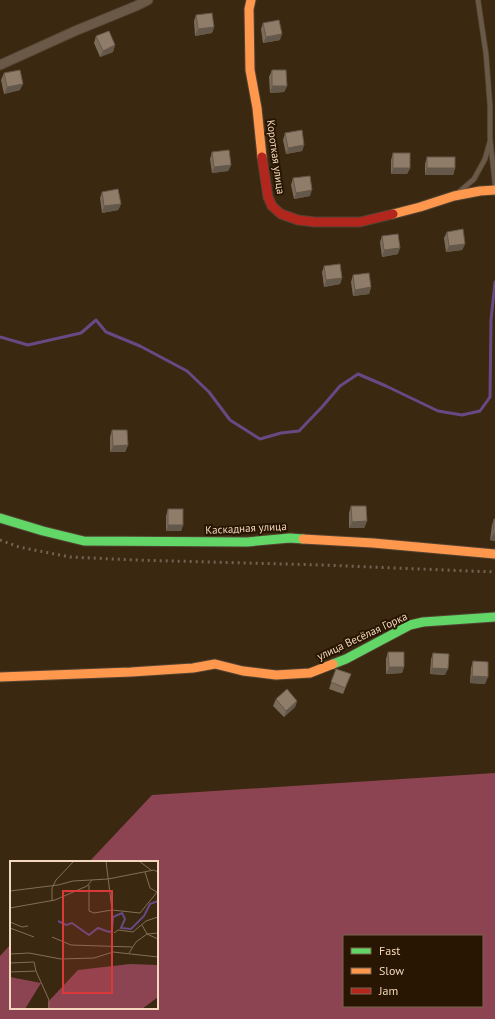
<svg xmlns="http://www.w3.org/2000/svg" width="495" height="1019" viewBox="0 0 495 1019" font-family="'PT Sans',sans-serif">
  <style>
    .forest { fill: #8c4452; fill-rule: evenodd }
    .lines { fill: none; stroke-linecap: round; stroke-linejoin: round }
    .stream { stroke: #684984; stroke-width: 3 }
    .lane-casing { stroke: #524332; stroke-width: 6 }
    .street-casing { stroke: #524332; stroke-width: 11 }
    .fast-casing { stroke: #524332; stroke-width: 11 }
    .slow-casing { stroke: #524332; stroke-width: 11 }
    .jam-casing { stroke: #524332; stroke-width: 11 }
    .lane { stroke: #6a5946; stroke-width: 4.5 }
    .street { stroke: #6a5946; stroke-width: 9 }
    .fast { stroke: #63d668; stroke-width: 9 }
    .slow { stroke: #ff974d; stroke-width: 9 }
    .jam { stroke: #b3261e; stroke-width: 9 }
    .rail { stroke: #716352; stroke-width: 3; stroke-dasharray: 2 4; stroke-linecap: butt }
    .wall { fill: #7b6c5a }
    .shaded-wall { fill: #64584a }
    .building { fill: #8f7d69; stroke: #64584a }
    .labels { text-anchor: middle; stroke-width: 4; stroke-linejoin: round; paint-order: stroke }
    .street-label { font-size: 11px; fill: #f3d8bf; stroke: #281602 }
    .inset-river { fill: none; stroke: #684984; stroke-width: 2 }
    .inset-road { fill: none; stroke: #846e57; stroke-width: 1 }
    .view { fill: #d93a37; fill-opacity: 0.15; stroke: #d93a37; stroke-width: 2 }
    .inset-edge { fill: none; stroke: #f3d8bf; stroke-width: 2 }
  </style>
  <rect width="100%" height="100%" fill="#3a2811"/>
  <path class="forest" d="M495,773V1019H0V956L11,944V1008H157V862H89L152,795ZM344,936H482V1006H344Z"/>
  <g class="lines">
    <polyline class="stream" points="0,337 28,345 81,333 96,320 106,332 140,346 187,371 209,392 230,420 260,439 281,433 299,431 322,407 340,386 358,374 386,386 438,411 462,415 480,411 490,397 491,320 495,282"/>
    <defs>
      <g id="lane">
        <polyline points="478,0 486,54 490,106 490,138 495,184"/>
        <polyline points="459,192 474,179 485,159 490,141"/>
      </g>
      <polyline id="street" points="0,65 75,31 136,6 148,0"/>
      <g id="fast">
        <polyline points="0,518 43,531 84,541 247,542 290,538 303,539"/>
        <polyline points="333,664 346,659 410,625 423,622 495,617"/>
      </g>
      <g id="slow">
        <polyline points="251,0 249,9 250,70 257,108 262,157"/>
        <polyline points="393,214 420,207 454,196 480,191 495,190"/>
        <polyline points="303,539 373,543 495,554"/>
        <polyline points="0,677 131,672 193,668 215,664 243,671 276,675 310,673 333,664"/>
      </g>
      <polyline id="jam" points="262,157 268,197 272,206 281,214 298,220 315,222 360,222 393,214"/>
    </defs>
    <use href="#lane" class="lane-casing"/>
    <use href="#street" class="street-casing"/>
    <use href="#fast" class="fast-casing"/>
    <use href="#slow" class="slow-casing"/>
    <use href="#jam" class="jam-casing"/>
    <use href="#lane" class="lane"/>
    <use href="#street" class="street"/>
    <use href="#fast" class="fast"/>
    <use href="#slow" class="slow"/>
    <use href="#jam" class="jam"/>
    <polyline class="rail" points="0,540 19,547 70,557 135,560 321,565 495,572"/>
  </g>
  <g class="wall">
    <polygon points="196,15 214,27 212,33 195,36 194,21"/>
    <polygon points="263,23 280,40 263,43 261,29"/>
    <polygon points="96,36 115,45 113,52 100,57 94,43"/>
    <polygon points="272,70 287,86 284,92 270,93 269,77"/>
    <polygon points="4,73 20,90 4,94 1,80"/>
    <polygon points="285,133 304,145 302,151 286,154 283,140"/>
    <polygon points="212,152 231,165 228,171 212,173 210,159"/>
    <polygon points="393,153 410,168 407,174 391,174 391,160"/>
    <polygon points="427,157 455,168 453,175 425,175 425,164"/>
    <polygon points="293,178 310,196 294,199 291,185"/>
    <polygon points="102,192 121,204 118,210 102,213 100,198"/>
    <polygon points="447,232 465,244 462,250 446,252 444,238"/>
    <polygon points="382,236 398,254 382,257 380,242"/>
    <polygon points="324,266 342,278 340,284 324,287 322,272"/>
    <polygon points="353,275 371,287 369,294 353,296 351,282"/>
    <polygon points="112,430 128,445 125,452 110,452 110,437"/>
    <polygon points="351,506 367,521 364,528 349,528 349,513"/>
    <polygon points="168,509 183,525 181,531 166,531 166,516"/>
    <polygon points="494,519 495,519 495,541 490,540 492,525"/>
    <polygon points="388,652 404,667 402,673 386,674 386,659"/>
    <polygon points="433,653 445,675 430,674 431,659"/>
    <polygon points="473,661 485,684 470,683 471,668"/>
    <polygon points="336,669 351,674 343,694 329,689"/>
    <polygon points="276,699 297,701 295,707 284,717 273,706"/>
  </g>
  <g class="shaded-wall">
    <polygon points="214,27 212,33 195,36 198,29"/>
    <polygon points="282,34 280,40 263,43 266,37"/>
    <polygon points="115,45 113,52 100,57 103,51"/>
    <polygon points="23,84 20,90 4,94 7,87"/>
    <polygon points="272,86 287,86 284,92 270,93"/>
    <polygon points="304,145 302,151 286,154 288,148"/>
    <polygon points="231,165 228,171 212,173 214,167"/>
    <polygon points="393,168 410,168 407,174 391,174"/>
    <polygon points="427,168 455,168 453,175 425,175"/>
    <polygon points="312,190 310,196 294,199 296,193"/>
    <polygon points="121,204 118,210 102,213 104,206"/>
    <polygon points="465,244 462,250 446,252 449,246"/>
    <polygon points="400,248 398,254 382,257 384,250"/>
    <polygon points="342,278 340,284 324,287 326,280"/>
    <polygon points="371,287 369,294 353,296 355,290"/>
    <polygon points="128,445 125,452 110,452 113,446"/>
    <polygon points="367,521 364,528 349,528 352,522"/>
    <polygon points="168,525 183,525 181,531 166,531"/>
    <polygon points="493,534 495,534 495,541 490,540"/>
    <polygon points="389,667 404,667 402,673 386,674"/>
    <polygon points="432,668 448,669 445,675 430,674"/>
    <polygon points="472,676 488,677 485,684 470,683"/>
    <polygon points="297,701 295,707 284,717 286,711"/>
  </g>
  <g class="building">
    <polygon points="212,13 214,27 198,29 196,15"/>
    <polygon points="279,20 282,34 266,37 263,23"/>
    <polygon points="109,31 115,45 103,51 96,36"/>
    <polygon points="20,70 23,84 7,87 4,73"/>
    <polygon points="272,70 286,70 287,86 272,86"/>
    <polygon points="302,130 304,145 288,148 285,133"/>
    <polygon points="229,150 231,165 214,167 212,152"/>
    <rect x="393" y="153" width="17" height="15"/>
    <rect x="427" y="157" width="28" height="11"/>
    <polygon points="310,176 312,190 296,193 293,178"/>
    <polygon points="118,189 121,204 104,206 102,192"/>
    <polygon points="463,229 465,244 449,246 447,232"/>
    <polygon points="398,234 400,248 384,250 382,236"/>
    <polygon points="340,264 342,278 326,280 324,266"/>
    <polygon points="369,273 371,287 355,290 353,275"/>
    <polygon points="112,430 127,430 128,445 113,446"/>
    <polygon points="351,506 366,506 367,521 352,522"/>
    <rect x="168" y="509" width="15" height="16"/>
    <polygon points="494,519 495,519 495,534 493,534"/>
    <polygon points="388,652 404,652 404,667 389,667"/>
    <polygon points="433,653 449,654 448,669 432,668"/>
    <polygon points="473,661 488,662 488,677 472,676"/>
    <polygon points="336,669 351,674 345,688 331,682"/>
    <polygon points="287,689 297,701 286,711 276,699"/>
  </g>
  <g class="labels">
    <g class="street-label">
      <text transform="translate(276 157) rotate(82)" y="4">Короткая улица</text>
      <text transform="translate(246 528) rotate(-3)" y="4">Каскадная улица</text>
      <text transform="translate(362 636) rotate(-25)" y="4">улица Весёлая Горка</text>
    </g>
  </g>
  <g transform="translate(10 861)">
    <rect width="148" height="148" fill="#3a2811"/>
    <path d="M120,103L148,104V136L132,148H38V141L68,109ZM0,116L31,122L15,148H0Z" fill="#8c4452"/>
    <path class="inset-river" d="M48,60L56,64L62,62L79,74L88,67L99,71L102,70L103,56L112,52L115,58L111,67L121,68L134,55L140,43L148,40"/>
    <path class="inset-road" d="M96,0L102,49M129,0L141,9M135,11L140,27L147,31M79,24V50L84,52L102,49L130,52L148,30M0,30L48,24L63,20L98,18L144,9L148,11M42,40V27L46,19L64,0M0,47L45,39L77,25L82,19M0,61L12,66L18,65M132,64L137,73L148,72M0,67L24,76M104,72L108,69L123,71L136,60L148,56M42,76L61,84L122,86M119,92L126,81L137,73L148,78M0,93L19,92L51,98L84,97L103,91L148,96M0,102L24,101L26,110L0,111M26,110L39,139V148"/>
    <path class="view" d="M53,30H102V132H53Z"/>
    <rect width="148" height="148" class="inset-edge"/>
  </g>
  <rect x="343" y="935" width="140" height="72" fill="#281602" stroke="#79644e"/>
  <rect x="351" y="948" width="20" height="6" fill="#63d668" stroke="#79644e"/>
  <text x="379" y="955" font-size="12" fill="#f3d8bf">Fast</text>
  <rect x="351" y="968" width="20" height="6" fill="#ff974d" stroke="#79644e"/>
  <text x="379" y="975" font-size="12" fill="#f3d8bf">Slow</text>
  <rect x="351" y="988" width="20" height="6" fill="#b3261e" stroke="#79644e"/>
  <text x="379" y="995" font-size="12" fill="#f3d8bf">Jam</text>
</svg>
